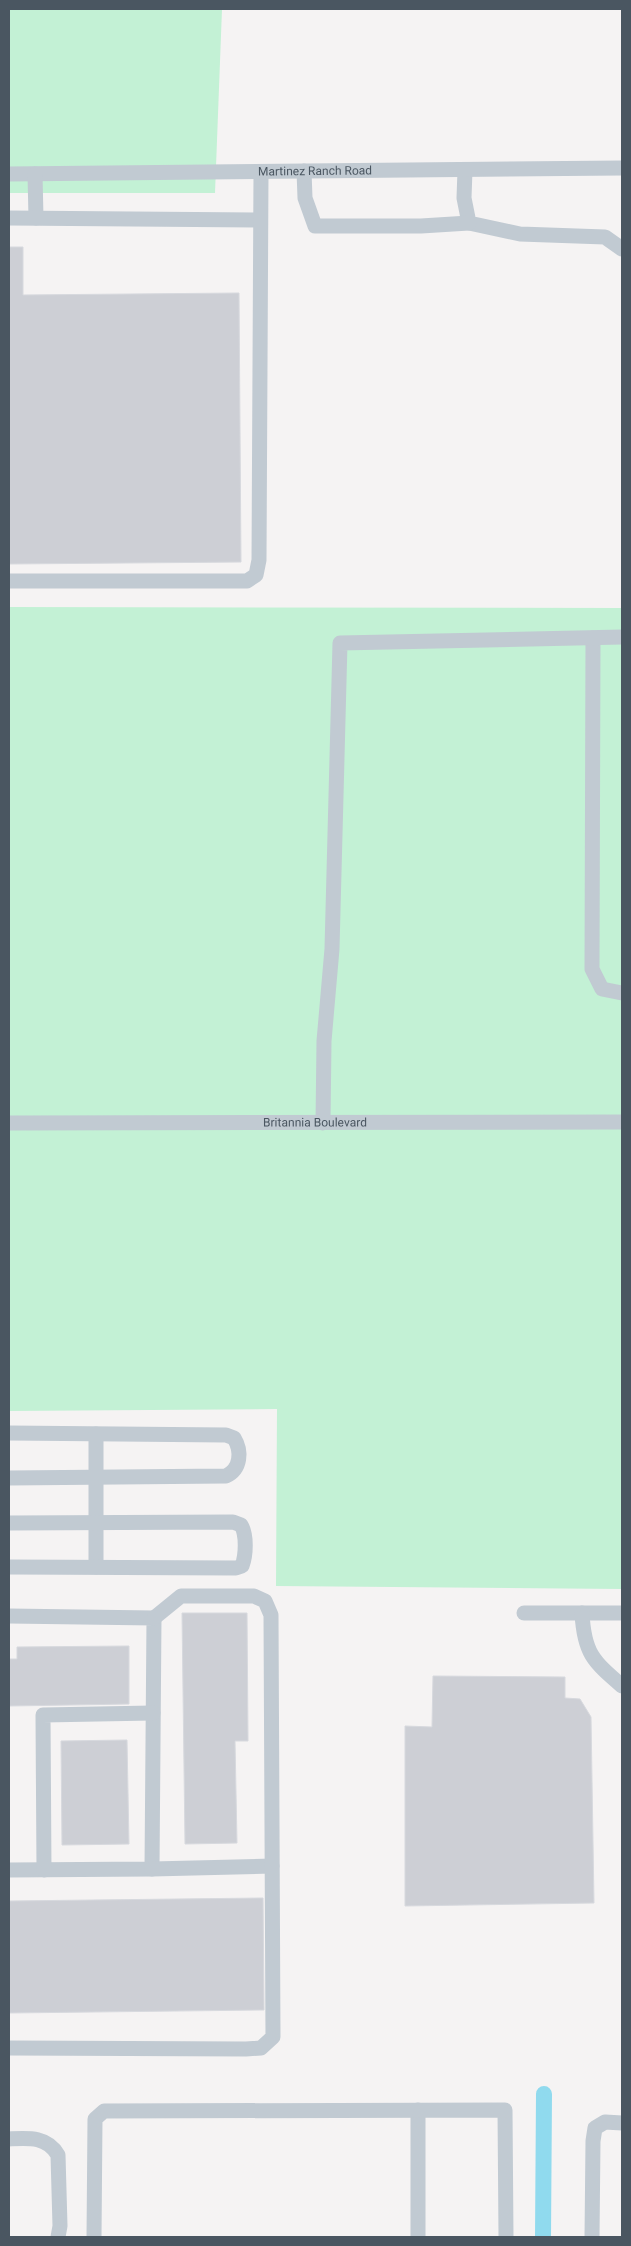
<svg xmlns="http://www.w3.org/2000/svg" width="631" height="2246" viewBox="0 0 631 2246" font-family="Roboto,sans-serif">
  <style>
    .green { fill: #c3f1d5 }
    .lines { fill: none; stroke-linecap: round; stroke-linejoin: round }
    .canal { stroke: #90daee; stroke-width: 16 }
    .building { fill: #cdcfd5; stroke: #d7d9de }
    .minor { stroke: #c1cad2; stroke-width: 15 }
    .labels { text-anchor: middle; stroke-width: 4; stroke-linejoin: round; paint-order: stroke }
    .street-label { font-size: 12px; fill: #4a5661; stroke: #fff }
  </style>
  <rect width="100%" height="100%" fill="#f5f3f3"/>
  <g class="green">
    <polygon points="9,9 222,9 215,193 9,193"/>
    <polygon points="9,607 622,608 622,1589 276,1586 277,1409 9,1411"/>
  </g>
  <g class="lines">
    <polyline class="canal" points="543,2237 544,2094"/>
  </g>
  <g class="building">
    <polygon points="9,247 23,247 23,295 239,293 241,562 9,564"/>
    <polygon points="182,1613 247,1613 248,1741 235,1741 237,1843 185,1844"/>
    <polygon points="129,1646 129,1704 9,1706 9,1659 17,1659 17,1647"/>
    <polygon points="433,1676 565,1677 565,1698 580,1699 591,1717 594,1903 405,1906 405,1726 432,1727"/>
    <polygon points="127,1740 129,1844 62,1845 61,1741"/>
    <polygon points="263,1898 264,2010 9,2013 9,1901"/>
  </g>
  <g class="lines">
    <g class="minor">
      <polyline points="465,170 464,198 469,223 520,234 605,237 622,249"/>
      <polyline points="304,171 305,198 315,226 421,226 469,223"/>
      <path id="s1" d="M9,174L622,168"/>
      <polyline points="35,174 36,218"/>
      <polyline points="9,218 260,220"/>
      <polyline points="9,581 247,581 256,575 259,560 261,172"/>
      <polyline points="593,638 592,969 602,989 622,993"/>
      <path id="s2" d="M9,1123L622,1122"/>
      <polyline points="323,1123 324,1041 332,949 340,643 622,637"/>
      <path d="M9,1433L226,1435L234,1438C242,1451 241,1469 226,1476L9,1478"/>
      <polyline points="96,1434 96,1567"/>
      <path d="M9,1523L233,1522L241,1525C247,1535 246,1555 242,1566L236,1568L9,1567"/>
      <polyline points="524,1613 622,1613"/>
      <path d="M582,1613C584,1653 593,1661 622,1686"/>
      <polyline points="9,1616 154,1618 152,1869 9,1870"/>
      <polyline points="152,1869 272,1866"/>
      <polyline points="44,1870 43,1715 153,1713"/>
      <polyline points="9,2048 246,2049 261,2048 273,2037 271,1615 265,1601 254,1596 181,1596 154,1618"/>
      <polyline points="418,2110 418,2237"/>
      <path d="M9,2139C28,2138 47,2136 58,2155L60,2226L58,2237"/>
      <polyline points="94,2237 95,2119 104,2111 505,2110 506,2237"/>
      <polyline points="592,2237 593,2141 595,2128 605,2122 622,2123"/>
    </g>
  </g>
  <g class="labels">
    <g class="street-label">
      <text dy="4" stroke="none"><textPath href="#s1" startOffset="306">Martinez Ranch Road</textPath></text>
      <text dy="4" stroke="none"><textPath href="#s2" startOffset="306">Britannia Boulevard</textPath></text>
    </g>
  </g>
  <rect width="631" height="2246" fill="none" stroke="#4a5661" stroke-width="20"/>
</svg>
